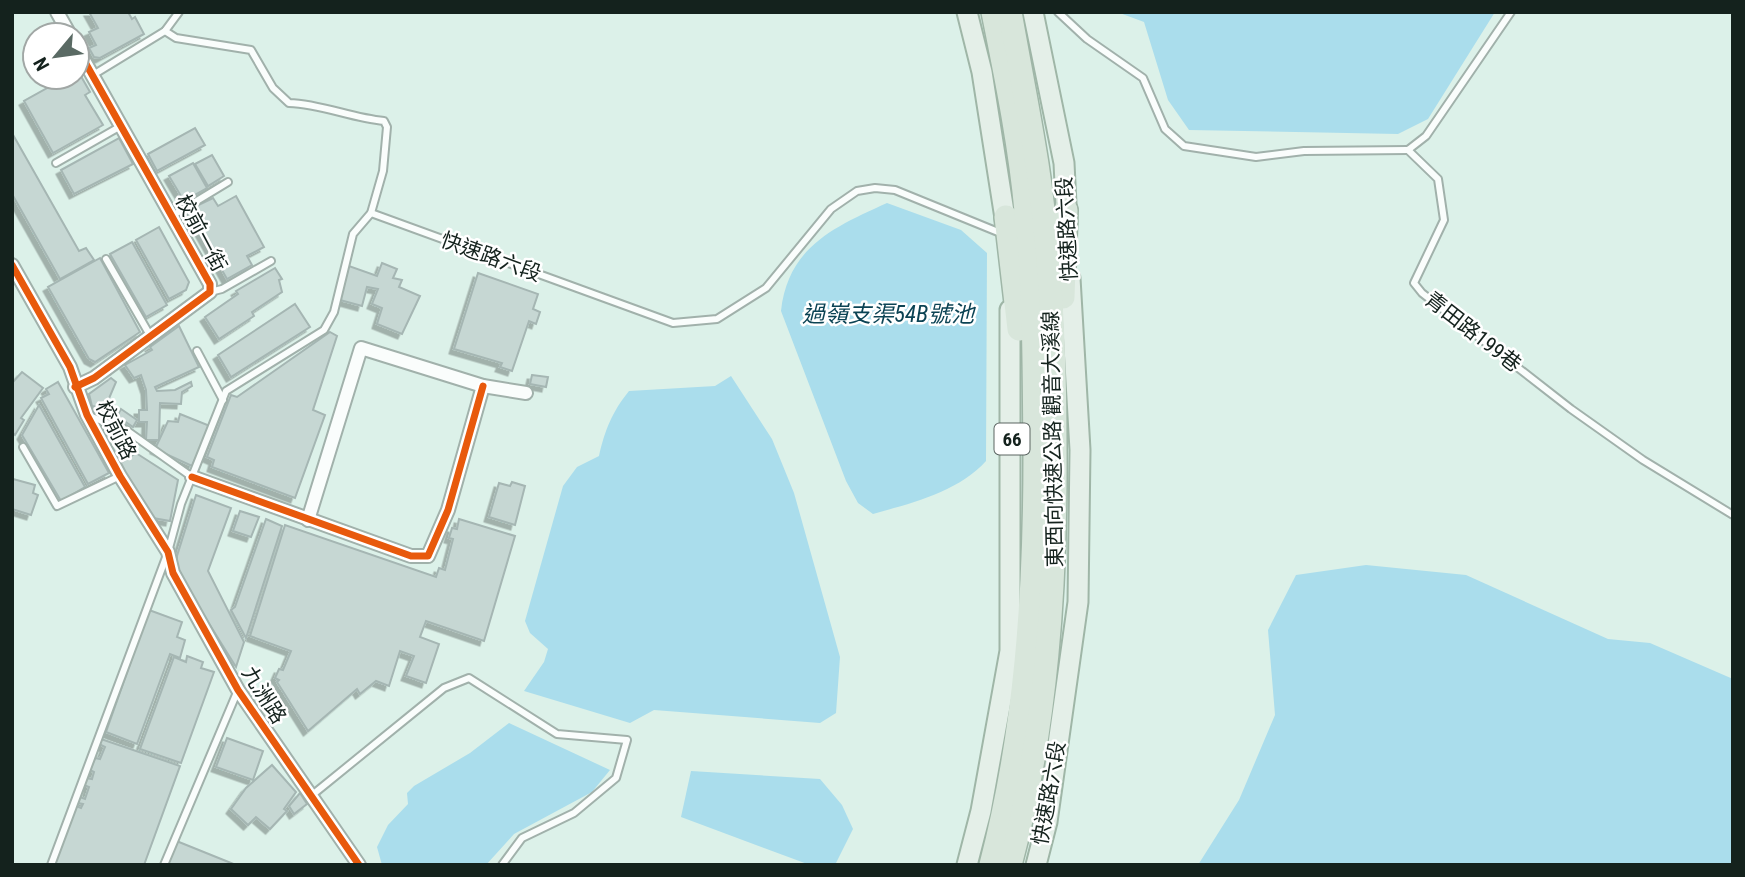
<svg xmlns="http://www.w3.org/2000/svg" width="1745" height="877" viewBox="0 0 1745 877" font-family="'Roboto Condensed','Noto Sans TC',sans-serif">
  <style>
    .water { fill: #aaddec }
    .building { fill: #c6d7d3; stroke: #a5b6b3; stroke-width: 2; filter: url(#shadow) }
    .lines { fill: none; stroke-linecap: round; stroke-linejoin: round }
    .lane-casing { stroke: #a1b1ab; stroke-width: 10 }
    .street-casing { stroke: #a1b1ab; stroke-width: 16 }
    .primary-casing { stroke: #9fb6a7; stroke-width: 23 }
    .highway-casing { stroke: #9fb6a7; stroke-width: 26 }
    .lane { stroke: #fafdfc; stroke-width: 6 }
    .street { stroke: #fafdfc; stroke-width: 12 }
    .primary { stroke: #e4efe8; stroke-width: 19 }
    .highway { stroke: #d8e6db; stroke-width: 23 }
    .cycleway-casing { stroke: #fff; stroke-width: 11 }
    .cycleway { stroke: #e8590c; stroke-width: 7 }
    .labels { text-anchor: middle; stroke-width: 5; stroke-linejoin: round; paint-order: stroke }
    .shield { fill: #fff; stroke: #5a6461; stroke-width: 2 }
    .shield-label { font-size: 19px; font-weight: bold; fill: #14221d }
    .street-label { font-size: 21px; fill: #14221d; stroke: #fff }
    .water-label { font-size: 23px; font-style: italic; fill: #0b4354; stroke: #fff }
  </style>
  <defs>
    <filter id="shadow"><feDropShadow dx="-4.5" dy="4.5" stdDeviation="0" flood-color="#0004"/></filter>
  </defs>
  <rect width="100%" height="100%" fill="#dcf1e9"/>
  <g class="water">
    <polygon points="1117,12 1495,12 1428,119 1398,134 1189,130 1168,100 1144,22"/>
    <path d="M887,203L961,230L987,253L986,461C958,492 912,503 873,514L858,503L846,481L781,311C788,247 834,227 887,203Z"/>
    <path d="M731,376L772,439L794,493L840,657L836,713L820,723L654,710L630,723L524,691L544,662L548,649L530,633L525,621L563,486L577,467L599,456C605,430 612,412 629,391L715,386Z"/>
    <polygon points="1366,565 1466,575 1608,639 1650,643 1733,679 1733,865 1198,865 1239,800 1275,715 1268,630 1296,575"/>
    <polygon points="509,723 610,770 592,792 514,834 486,865 382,865 377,847 388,825 408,804 407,793 414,786 470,753"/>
    <polygon points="691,771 820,779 842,805 853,829 835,865 810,865 681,817"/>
  </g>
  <g class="building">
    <polygon points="89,12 128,12 132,19 135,17 144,34 100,58 94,57 89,48 96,45 89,32 98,28"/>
    <polygon points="78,71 90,92 85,95 103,125 53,153 24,101 67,77 77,77"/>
    <polygon points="195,128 205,145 157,171 148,154"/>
    <polygon points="12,133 79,251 86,248 94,260 60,279 12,194"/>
    <polygon points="119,138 133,164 74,194 61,170"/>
    <polygon points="212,155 224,176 208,186 195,164"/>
    <polygon points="193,163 207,188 184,201 169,176"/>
    <polygon points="236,196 264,247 247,256 252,265 227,279 188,210 213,198 218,206"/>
    <polygon points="159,227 189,282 186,290 169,299 136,240"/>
    <polygon points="132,242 167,305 146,317 110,254"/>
    <polygon points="100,258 140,332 95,362 89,359 48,287"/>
    <polygon points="382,263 397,269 393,278 402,280 399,287 420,296 402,334 377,324 382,308 372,304 378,289 367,287 362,306 340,300 349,266 377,276"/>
    <polygon points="275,268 282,279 279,280 282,292 252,312 254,316 219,339 205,317 238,294 236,291"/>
    <polygon points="478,273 538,294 533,309 540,312 536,324 529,321 512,371 500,367 502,363 454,349"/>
    <polygon points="295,304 310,327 231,377 218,355"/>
    <polygon points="179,326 199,367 155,387 157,391 175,390 191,382 192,386 182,392 181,404 160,403 159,440 146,440 147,422 139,422 139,410 147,410 146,390 141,375 134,378 125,365 152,350 150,347"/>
    <polygon points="330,332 337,336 313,410 325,415 295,498 212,467 214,460 207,457 231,395 237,397"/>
    <polygon points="22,372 43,388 21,418 24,420 15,435 12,432 12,383"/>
    <polygon points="532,375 548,377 546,387 530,384"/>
    <polygon points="111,378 116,382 105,408 92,406 89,394"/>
    <polygon points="58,382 109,473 88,484 41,398 49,394 46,389"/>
    <polygon points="39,405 85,487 61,501 22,435"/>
    <polygon points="121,409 137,420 133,427 117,416"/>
    <polygon points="180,414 210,426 192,466 155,449 168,421 178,422"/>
    <polygon points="136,453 178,480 170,521 153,518 119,464"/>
    <polygon points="13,479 35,485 33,493 38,495 31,515 12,509"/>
    <polygon points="512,482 525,486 515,525 489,517 499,483 510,486"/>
    <polygon points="196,495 231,508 208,571 244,642 236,667 190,593 177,566 177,556"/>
    <polygon points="240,511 259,517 251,537 233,531"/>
    <polygon points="266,519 282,526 246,638 231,610 235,607"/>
    <polygon points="459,519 515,536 484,641 426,621 420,637 439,644 426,683 406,676 414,656 400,651 389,686 376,681 360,694 357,689 308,731 277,682 279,680 275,678 279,669 283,670 291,651 250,636 285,525 436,577 439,568 445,570 453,539 449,538 452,528 457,529"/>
    <polygon points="149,610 182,622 177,637 185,640 180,658 170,654 137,744 106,732"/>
    <polygon points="187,656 203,662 201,668 214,672 181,763 140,749 174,657 186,662"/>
    <polygon points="227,738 263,751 253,780 216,767"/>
    <polygon points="101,739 180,766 144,865 54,865 76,806 81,808 83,804 78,803 80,797 85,799 89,787 84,785 86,778 92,779 94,772 90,770 95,758 100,759 105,747 99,744"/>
    <polygon points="272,765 296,792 284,809 287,811 270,829 256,817 248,825 231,809 246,788"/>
    <polygon points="300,793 307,804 294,814 289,806"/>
    <polygon points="174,840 236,865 166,865"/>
  </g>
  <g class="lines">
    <defs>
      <g id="lane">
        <polyline points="1058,12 1087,39 1143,78 1165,129 1184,146 1256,157 1304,151 1408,150"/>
        <polyline points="93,75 165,31 179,12"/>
        <polyline points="1408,150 1438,179 1444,220 1414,283 1422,293 1571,409 1643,460 1733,515"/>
        <polyline points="1408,150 1426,136 1511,12"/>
        <polyline points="56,163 121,126"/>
        <polyline points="371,213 673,323 717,319 766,288 831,209 857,191 875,188 895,190 1003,234"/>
        <polyline points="172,216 228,182"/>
        <polyline points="106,259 151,337"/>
        <polyline points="210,292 222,289 271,261"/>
        <polyline points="197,351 223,400"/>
        <polyline points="89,416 126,430 192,477"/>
        <polyline points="23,447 57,506 120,476"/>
        <polyline points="311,796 444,688 469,678 557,734 627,740 616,778 574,813 522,838 502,865"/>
        <path d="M51,865L168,552L181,504L226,391L324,330L334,312L353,234L371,213L383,171L387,127L384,121C351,118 322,104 289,103L273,88L251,50L176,38L165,31"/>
        <polyline points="164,865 238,690"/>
      </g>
      <g id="street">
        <polyline points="57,12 70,35"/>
        <polyline points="12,265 70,367 87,415 120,476 168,552 173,573 238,690 359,865"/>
        <polyline points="75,387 94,378 210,292 210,284 77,48"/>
        <polyline points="192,477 411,556 428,556 448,510 483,386"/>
        <polyline points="308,520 361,348 483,386 526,393"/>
      </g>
      <g id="primary">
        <polyline points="967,12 982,72 1007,231"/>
        <polyline points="1033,12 1064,163 1067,224"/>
        <polyline points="967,865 981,811 1010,651 1010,310"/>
        <polyline points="1036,865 1047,822 1078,602 1080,450 1070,278"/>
      </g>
      <g id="highway">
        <polyline points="1006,217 1019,329"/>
        <polyline points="1063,297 1066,210"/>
        <path d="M991,865C1026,730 1035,593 1035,455C1034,373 1035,292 1026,211C1020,145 1006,77 993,12"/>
        <path d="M1010,865C1047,727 1056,586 1055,444C1055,351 1051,257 1037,164C1029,113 1019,63 1010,12"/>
      </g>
    </defs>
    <use href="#lane" class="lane-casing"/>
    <use href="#street" class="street-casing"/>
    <use href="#primary" class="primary-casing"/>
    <use href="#highway" class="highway-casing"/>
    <use href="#lane" class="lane"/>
    <use href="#street" class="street"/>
    <use href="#primary" class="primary"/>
    <use href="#highway" class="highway"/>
    <defs>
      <g id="cycleway">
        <polyline points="12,265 70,367 87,415 120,476 168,552 173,573 238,690 359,865"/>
        <polyline points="75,387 94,378 210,292 210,284 77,48"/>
        <polyline points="192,477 411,556 428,556 448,510 483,386"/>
      </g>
    </defs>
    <use href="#cycleway" class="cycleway-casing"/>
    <use href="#cycleway" class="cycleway"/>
  </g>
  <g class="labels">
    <rect class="shield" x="994.5" y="423.5" width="35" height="31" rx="5"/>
    <g class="shield-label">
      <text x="1012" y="446">66</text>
    </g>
    <g class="street-label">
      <text transform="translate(1067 229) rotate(-93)" y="7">快速路六段</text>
      <text transform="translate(201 233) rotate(62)" y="7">校前一街</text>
      <text transform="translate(491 257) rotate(20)" y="7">快速路六段</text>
      <text transform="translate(1473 332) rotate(38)" y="7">青田路199巷</text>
      <text transform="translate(116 430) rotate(63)" y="7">校前路</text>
      <text transform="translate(1053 439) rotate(-91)" y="7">東西向快速公路 觀音大溪線</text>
      <text transform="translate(264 695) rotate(58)" y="7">九洲路</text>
      <text transform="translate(1049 793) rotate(-80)" y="7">快速路六段</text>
    </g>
    <g class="water-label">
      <text x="888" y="322">過嶺支渠54B號池</text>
    </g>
  </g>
  <rect width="1745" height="877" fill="none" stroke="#14221d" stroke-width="28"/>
  <g transform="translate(56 56) rotate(241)"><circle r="33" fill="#ffffff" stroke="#a1a7a5" stroke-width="2"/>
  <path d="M0-5L12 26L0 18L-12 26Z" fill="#5a6a64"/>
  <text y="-10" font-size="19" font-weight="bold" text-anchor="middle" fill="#14221d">N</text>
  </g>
</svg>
